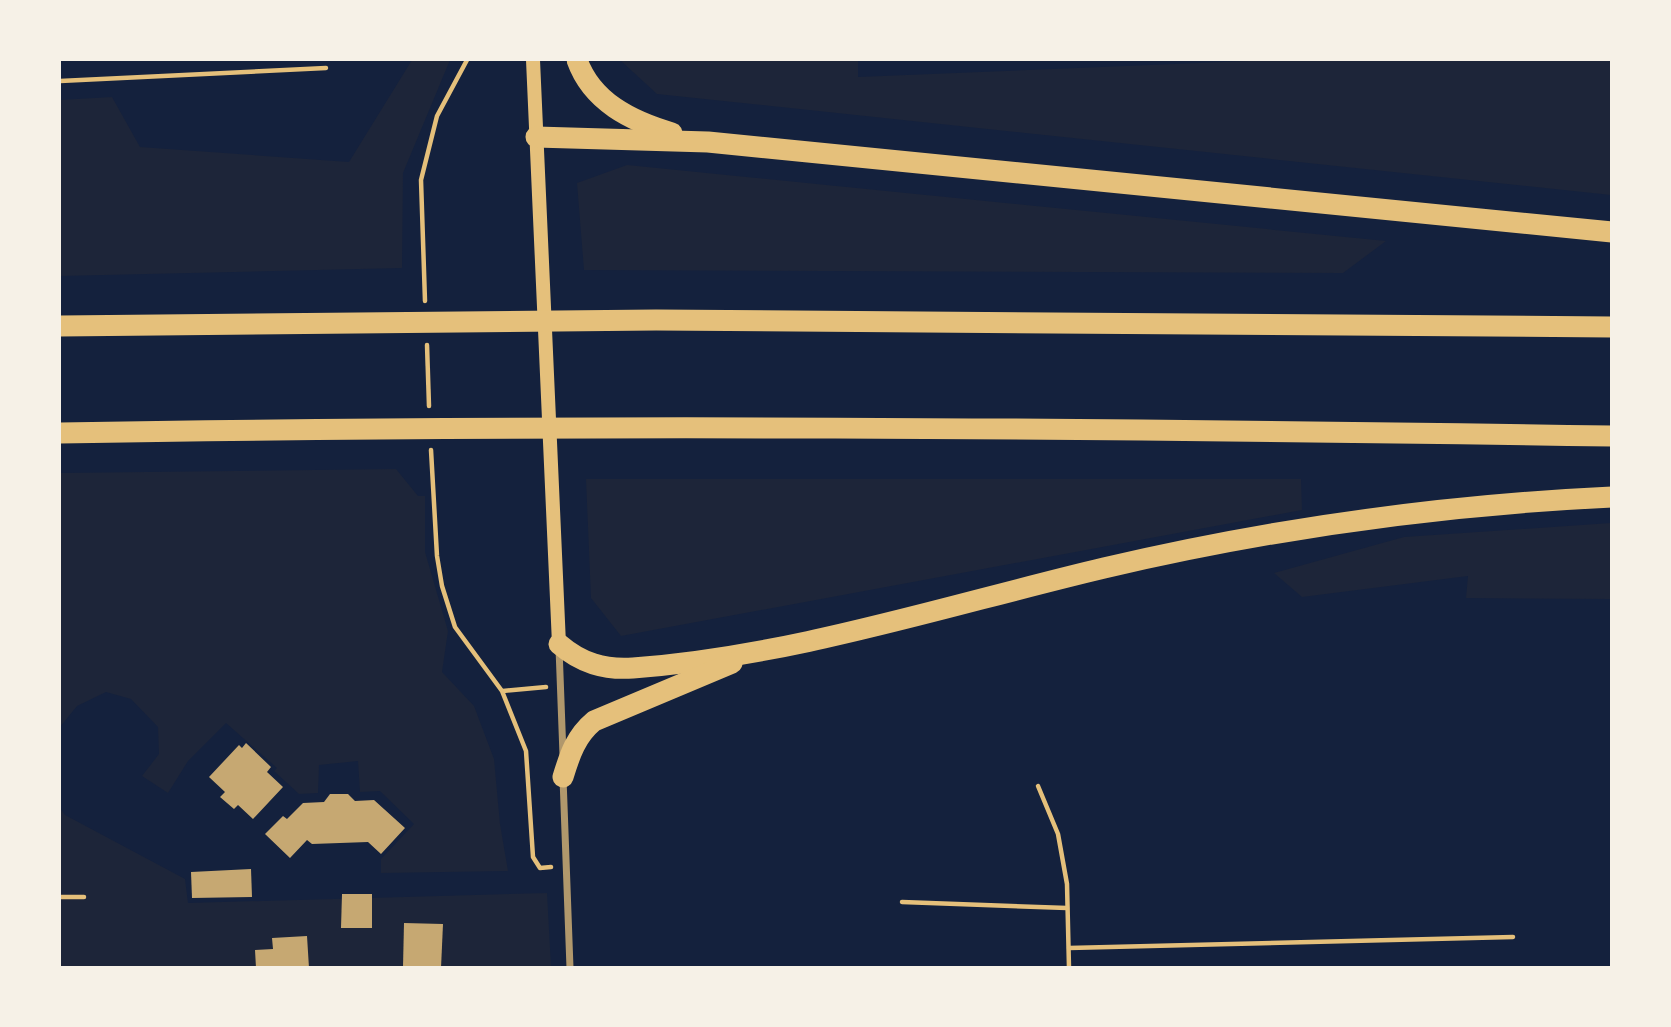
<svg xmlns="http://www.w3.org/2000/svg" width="1671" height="1027" viewBox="0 0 1671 1027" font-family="'IBM Plex Sans',sans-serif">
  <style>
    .green { fill: #1d2539 }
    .building { fill: #c6a872 }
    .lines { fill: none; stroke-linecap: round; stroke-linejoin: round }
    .path { stroke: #e5c07b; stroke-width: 4.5 }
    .minor { stroke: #b1986c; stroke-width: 7 }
    .secondary { stroke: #e5c07b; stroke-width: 14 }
    .motorway { stroke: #e5c07b; stroke-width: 21 }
  </style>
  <rect width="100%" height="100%" fill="#14213d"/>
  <g class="green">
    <polygon points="412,60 450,60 403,173 402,268 60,276 60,100 112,97 140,147 349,162"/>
    <polygon points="620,60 858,60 858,77 1272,60 1611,60 1611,195 657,94"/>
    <polygon points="627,165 1386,241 1343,273 584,270 577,183"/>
    <polygon points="396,469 418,496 425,496 425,552 448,631 442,672 474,706 494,759 500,824 508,871 381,873 381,859 414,824 380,791 360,792 358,761 319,765 318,793 299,794 274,771 277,768 226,723 188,761 168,793 142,776 159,754 158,727 131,699 106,692 77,706 60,727 60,473"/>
    <polygon points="586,479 1301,479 1302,510 621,636 591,598"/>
    <polygon points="1611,523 1611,599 1466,598 1468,576 1302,597 1274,573 1404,537"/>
    <polygon points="60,808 65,815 185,879 188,903 547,893 551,967 60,967"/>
  </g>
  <g class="building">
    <polygon points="246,743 271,767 267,772 283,787 253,819 238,805 234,809 220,797 225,792 209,777 239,745 242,748"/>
    <polygon points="330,794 348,794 355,801 374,800 405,828 381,854 368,842 312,844 307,840 290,858 265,834 283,816 287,819 303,803 324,802"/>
    <polygon points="251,869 252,897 192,898 191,872"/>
    <polygon points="342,894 372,894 372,928 341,928"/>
    <polygon points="404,923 443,924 441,968 403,967"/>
    <polygon points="307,936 309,968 256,968 255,950 273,949 272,938"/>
  </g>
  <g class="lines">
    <g class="path">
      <polyline points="60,81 326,68"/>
      <polyline points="425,301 421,180 437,116 467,60"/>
      <polyline points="427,345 429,406"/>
      <polyline points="431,450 437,556 442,586 455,627 502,691 526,751 533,857 540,868 551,867"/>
      <polyline points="503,691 546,687"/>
      <polyline points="1038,786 1058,834 1067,884 1069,968"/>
      <polyline points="60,897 84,897"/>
      <polyline points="902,902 1067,908"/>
      <polyline points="1069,948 1513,937"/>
    </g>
    <g class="minor">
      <polyline points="559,648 563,755"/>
      <polyline points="563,778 570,968"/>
    </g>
    <polyline class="secondary" points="533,60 559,644"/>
    <g class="motorway">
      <path d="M577,60C592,102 631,121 672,133"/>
      <polyline points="536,137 708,142 1612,232"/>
      <polyline points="60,326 656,320 1612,327"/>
      <path d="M60,433C577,424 1094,428 1612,436"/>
      <path d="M559,644C581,663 604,670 633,668C793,656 948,605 1104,568C1270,529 1441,505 1612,497"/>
      <path d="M563,777C570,754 576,736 594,721L732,663"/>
    </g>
  </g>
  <rect width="1671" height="1027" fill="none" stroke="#f6f1e7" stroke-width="122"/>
</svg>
